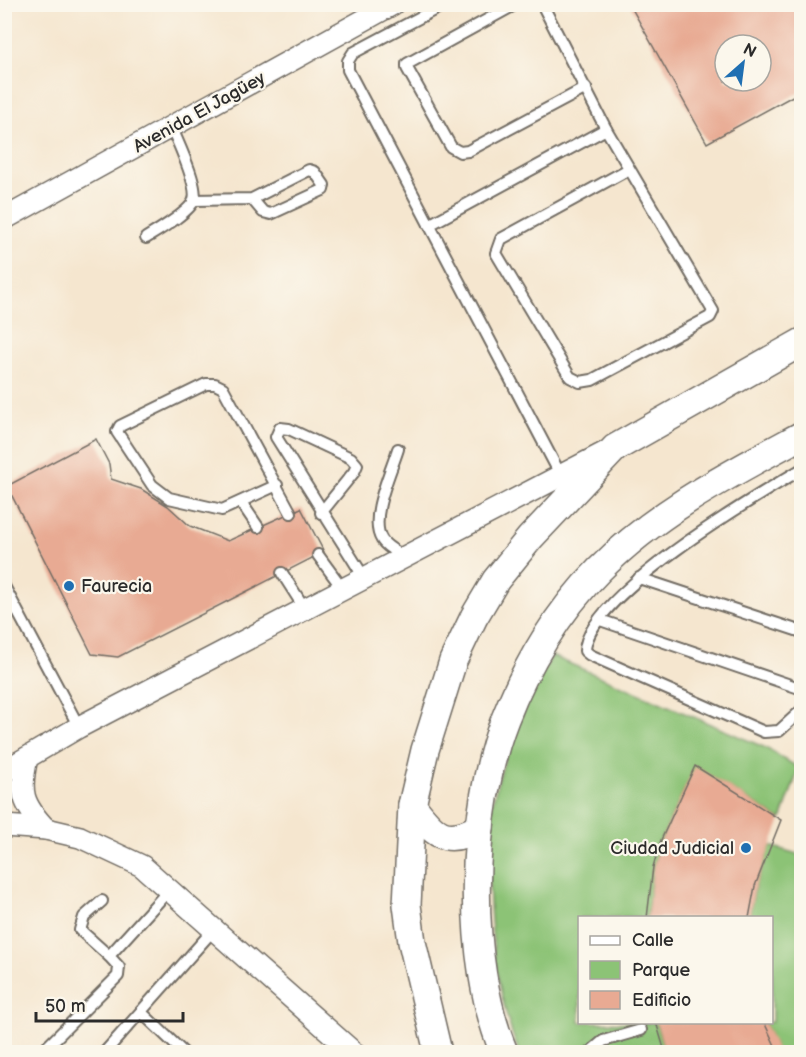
<svg xmlns="http://www.w3.org/2000/svg" width="806" height="1057" viewBox="0 0 806 1057" font-family="'Balsamiq Sans',sans-serif">
  <style>
    .green { fill: #8cc376; stroke: #5c7750; stroke-width: 1.5 }
    .building { fill: #e8aa93; fill-rule: evenodd }
    .lines { fill: none; stroke-linecap: round; stroke-linejoin: round }
    .service-casing { stroke: #726c64; stroke-width: 14 }
    .minor-casing { stroke: #726c64; stroke-width: 24 }
    .tertiary-casing { stroke: #726c64; stroke-width: 30 }
    .service { stroke: #fff; stroke-width: 10 }
    .minor { stroke: #fff; stroke-width: 21 }
    .tertiary { stroke: #fff; stroke-width: 27 }
    .poi-dot { fill: #1f6fb2; stroke: #fbf7ec; stroke-width: 2 }
    .labels { text-anchor: middle; stroke-width: 4.5; stroke-linejoin: round; paint-order: stroke }
    .street-label { font-size: 18px; fill: #2b2b2b; stroke: #fbf7ec }
    .poi-label { font-size: 18px; fill: #2b2b2b; stroke: #fbf7ec; text-anchor: start }
  </style>
  <rect width="100%" height="100%" fill="#fbf7ec"/>
  <filter id="ink" filterUnits="userSpaceOnUse"><feTurbulence type="fractalNoise" baseFrequency=".0167" numOctaves="2"/><feDisplacementMap in="SourceGraphic" scale="12" xChannelSelector="R" yChannelSelector="G"/><feConvolveMatrix kernelMatrix="1 2 1 2 8 2 1 2 1" color-interpolation-filters="sRGB"/></filter>
  <filter id="wash" filterUnits="userSpaceOnUse"><feTurbulence type="fractalNoise" baseFrequency=".008" numOctaves="4" result="noise"/><feDisplacementMap in="SourceGraphic" scale="24" xChannelSelector="R" yChannelSelector="G"/><feGaussianBlur stdDeviation="1.35" result="paint"/><feColorMatrix in="noise" values="0 0 0 0 0 0 0 0 0 0 0 0 0 0 0 0 0 1.4 0 .05"/><feComposite in="paint" operator="in"/></filter>
  <g filter="url(#wash)">
    <rect width="100%" height="100%" fill="#f5e6cf"/>
    <g class="green">
      <path d="M552,656L766,748L799,768L781,820L695,767L661,840L653,867L647,917L580,918V1022L656,1023L665,1052H519C495,993 489,927 489,864C489,849 486,832 489,818C501,761 523,706 552,656Z"/>
      <polygon points="770,846 801,855 801,1052 778,1052 764,1023 772,1022 772,918 749,918 755,886"/>
    </g>
    <g id="blocks">
      <g class="building">
        <path d="M630,5H802V91L707,143ZM725,45H761V81H725Z"/>
        <polygon points="96,439 109,464 111,479 141,489 168,506 190,526 228,541 301,508 324,552 118,657 92,654 7,486"/>
        <polygon points="695,766 781,820 755,886 749,918 647,918 653,867 661,840"/>
        <polygon points="656,1022 764,1022 778,1052 665,1052"/>
      </g>
    </g>
  </g>
  <g filter="url(#ink)">
    <use href="#blocks" fill-opacity="0" stroke="#726c64" stroke-width="1.5"/>
    <g class="lines">
      <defs>
        <g id="service">
          <polyline points="445,4 353,53 348,61 348,70 560,474"/>
          <polyline points="516,4 407,64 407,68 451,147 460,152 468,151 586,88"/>
          <polyline points="542,4 606,129 713,311 710,317 592,380 580,382 570,377 496,253 501,239 629,169"/>
          <polyline points="194,200 252,199 309,170 315,172 324,185 323,190 271,214 263,212 252,199"/>
          <polyline points="429,225 606,129"/>
          <path d="M146,238C157,231 190,212 194,200C199,186 178,143 172,128"/>
          <path d="M398,449C391,472 368,519 382,540C387,548 397,552 405,557"/>
          <path d="M802,469C756,496 586,596 585,651L590,655L764,732L779,731L802,710"/>
          <polyline points="277,485 222,510 169,498 152,485 117,432 120,426 206,384 215,384 223,388 291,513"/>
          <polyline points="241,502 258,527"/>
          <polyline points="321,513 354,472 357,465 351,458 289,429 280,428 276,437 365,579"/>
          <polyline points="318,555 343,589"/>
          <polyline points="282,573 305,609"/>
          <polyline points="639,578 802,632"/>
          <polyline points="4,586 79,727"/>
          <polyline points="600,620 802,689"/>
          <polyline points="102,901 84,917 80,930 109,956"/>
          <polyline points="141,1012 183,1052"/>
          <polyline points="42,1052 118,976 119,967 109,956 169,890"/>
          <polyline points="105,1052 215,928"/>
          <polyline points="590,1052 603,1041 641,1030"/>
        </g>
        <g id="minor">
          <polyline points="4,219 393,4"/>
          <path d="M27,758C19,792 22,804 46,829"/>
          <polyline points="4,771 79,727 606,452"/>
          <polyline points="4,826 46,829 80,837 142,866 353,1052"/>
        </g>
        <g id="tertiary">
          <path d="M412,805C434,834 445,847 480,827"/>
          <polyline points="438,1052 412,942 407,905 412,805 425,750 453,661 474,617 496,580 530,538 615,448 802,342"/>
          <path d="M504,1052C465,961 469,811 505,719C526,665 558,611 599,570C657,511 730,474 802,435"/>
        </g>
      </defs>
      <use href="#service" class="service-casing"/>
      <use href="#minor" class="minor-casing"/>
      <use href="#tertiary" class="tertiary-casing"/>
      <use href="#service" class="service"/>
      <use href="#minor" class="minor"/>
      <use href="#tertiary" class="tertiary"/>
    </g>
  </g>
  <g class="poi-dot">
    <circle cx="69" cy="586" r="6"/>
    <circle cx="746" cy="848" r="6"/>
  </g>
  <g class="labels">
    <g class="street-label">
      <text transform="translate(199 112) rotate(-29)" y="6">Avenida El Jagüey</text>
    </g>
    <g class="poi-label">
      <text x="81" y="592">Faurecia</text>
      <text x="734" y="854" text-anchor="end">Ciudad Judicial</text>
    </g>
  </g>
  <rect width="806" height="1057" fill="none" stroke="#fbf7ec" stroke-width="24"/>
  <rect x="578" y="916" width="195" height="108" fill="#fbf7ec" stroke="#a8a59f" stroke-width="1.5"/>
  <rect x="590" y="936" width="30" height="9" fill="#ffffff" stroke="#a8a59f" stroke-width="1.5"/>
  <text x="632" y="946" font-size="18" fill="#2b2b2b">Calle</text>
  <rect x="590" y="961" width="30" height="18" fill="#8cc376" stroke="#a8a59f" stroke-width="1.5"/>
  <text x="632" y="976" font-size="18" fill="#2b2b2b">Parque</text>
  <rect x="590" y="991" width="30" height="18" fill="#e8aa93" stroke="#a8a59f" stroke-width="1.5"/>
  <text x="632" y="1006" font-size="18" fill="#2b2b2b">Edificio</text>
  <g transform="translate(743 63) rotate(28)"><circle r="28" fill="#fbf7ec" stroke="#a8a59f" stroke-width="1.5"/>
  <path d="M0-4.5L10 22L0 15L-10 22Z" fill="#1f6fb2"/>
  <text y="-9" font-size="16" font-weight="bold" text-anchor="middle" fill="#2b2b2b">N</text>
  </g>
  <path d="M36 1012v9h147v-9" fill="none" stroke="#2b2b2b" stroke-width="3"/>
  <text x="45" y="1012" font-size="18" fill="#2b2b2b" stroke="#fbf7ec" stroke-width="4.5" paint-order="stroke">50 m</text>
</svg>
